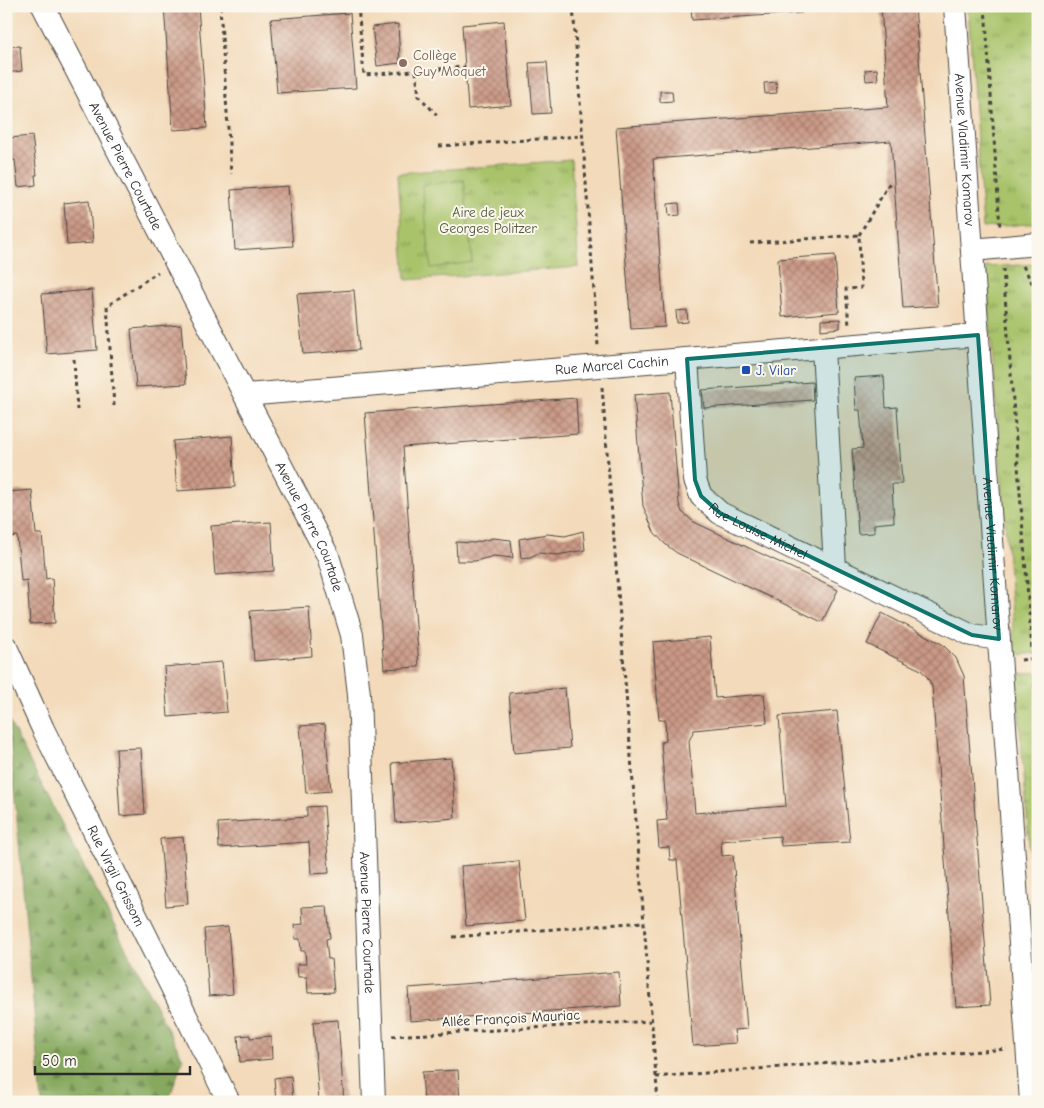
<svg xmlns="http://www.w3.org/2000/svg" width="1044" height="1108" viewBox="0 0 1044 1108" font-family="'Comic Neue',sans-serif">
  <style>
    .grass { fill: url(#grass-tufts); stroke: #6a774a }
    .forest { fill: url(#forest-firs); stroke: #586a44 }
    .garden { fill: #a8c36a; stroke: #6a774a }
    .building { fill: url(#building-cross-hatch) }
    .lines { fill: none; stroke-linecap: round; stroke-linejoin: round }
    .minor-casing { stroke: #494540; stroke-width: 24 }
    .path { stroke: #494540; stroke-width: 3; stroke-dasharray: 4 4; stroke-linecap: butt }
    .minor { stroke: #fff; stroke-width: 22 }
    .marked { fill: #0f766e; fill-opacity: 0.2; stroke: #0f766e; stroke-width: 4; stroke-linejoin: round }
    .education-dot { fill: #8d6e63; stroke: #fbf7ec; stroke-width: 2 }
    .transit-dot { fill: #1a4fb4; stroke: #fbf7ec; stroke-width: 2 }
    .labels { text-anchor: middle; stroke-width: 4; stroke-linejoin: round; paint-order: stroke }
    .education-label { font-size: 14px; fill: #785e54; stroke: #fbf7ec; text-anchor: start }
    .street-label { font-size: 14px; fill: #2b2b2b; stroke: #fbf7ec }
    .park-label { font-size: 14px; fill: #50593e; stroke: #fbf7ec }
    .transit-label { font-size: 14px; fill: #164399; stroke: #fbf7ec; text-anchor: start }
  </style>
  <defs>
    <pattern id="grass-tufts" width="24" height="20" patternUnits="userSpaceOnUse" patternTransform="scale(1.25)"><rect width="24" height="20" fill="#a8c36a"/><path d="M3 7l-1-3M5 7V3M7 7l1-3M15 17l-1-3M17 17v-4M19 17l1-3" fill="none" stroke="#899f57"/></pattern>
    <pattern id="forest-firs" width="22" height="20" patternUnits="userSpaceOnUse" patternTransform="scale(1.25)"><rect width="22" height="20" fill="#86a95e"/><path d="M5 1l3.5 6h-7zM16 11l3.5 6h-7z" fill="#6e8a4e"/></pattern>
    <pattern id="building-cross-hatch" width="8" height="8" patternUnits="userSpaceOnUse" patternTransform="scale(1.25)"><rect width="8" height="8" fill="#cb9986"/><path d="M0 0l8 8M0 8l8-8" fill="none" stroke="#a57d6e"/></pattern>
  </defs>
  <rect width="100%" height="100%" fill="#fbf7ec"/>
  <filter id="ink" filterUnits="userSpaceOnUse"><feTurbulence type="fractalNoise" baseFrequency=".02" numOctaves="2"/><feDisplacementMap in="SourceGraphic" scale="10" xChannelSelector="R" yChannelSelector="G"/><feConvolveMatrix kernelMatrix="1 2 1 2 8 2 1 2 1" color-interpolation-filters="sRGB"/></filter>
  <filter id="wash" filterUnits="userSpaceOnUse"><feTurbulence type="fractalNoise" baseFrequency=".0096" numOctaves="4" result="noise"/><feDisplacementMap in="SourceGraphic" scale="20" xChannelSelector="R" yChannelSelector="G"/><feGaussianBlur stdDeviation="1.12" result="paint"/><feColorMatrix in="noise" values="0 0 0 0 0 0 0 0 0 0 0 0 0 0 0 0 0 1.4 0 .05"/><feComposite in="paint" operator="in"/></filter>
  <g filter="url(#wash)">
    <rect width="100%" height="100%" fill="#f3daba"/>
    <g class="grass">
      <polygon points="968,6 1038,6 1038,223 983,228"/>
      <polygon points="571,160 579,267 406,280 398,173"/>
      <polygon points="1038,264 1038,653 1015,655 986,267"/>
      <polygon points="1038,672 1038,958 1016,674"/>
    </g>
    <polygon class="forest" points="8,719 183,1059 168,1102 42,1102"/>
    <polygon class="garden" points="464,180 472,262 431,268 422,185"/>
    <g id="blocks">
      <g class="building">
        <polygon points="164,6 198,6 207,128 173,130"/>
        <polygon points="691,6 802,6 802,13 692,20"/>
        <polygon points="881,6 915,6 938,306 903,308 891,141 653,159 665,327 631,329 616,127 888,107"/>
        <polygon points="350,13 356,88 277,93 271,19"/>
        <polygon points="504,21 511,105 468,109 462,25"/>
        <polygon points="398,24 400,63 377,66 372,27"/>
        <polygon points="20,46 22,71 6,73 6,47"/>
        <polygon points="547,62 551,113 533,114 529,63"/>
        <polygon points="877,69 878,80 866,81 865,70"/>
        <polygon points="776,82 777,93 765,94 764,83"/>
        <polygon points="660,91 672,91 673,101 660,102"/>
        <polygon points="32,136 37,175 35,175 36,185 18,187 15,160 11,160 9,138"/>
        <polygon points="288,186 293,246 235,250 231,190"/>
        <polygon points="89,200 93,243 67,245 64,203"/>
        <polygon points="679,203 680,215 669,216 668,204"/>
        <polygon points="835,255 839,312 782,317 778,259"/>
        <polygon points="92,290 97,350 47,354 42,294"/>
        <polygon points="354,290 359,350 303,354 297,294"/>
        <polygon points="687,310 688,322 677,323 676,311"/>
        <polygon points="840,319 840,328 821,330 821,320"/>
        <polygon points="181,325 186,384 136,387 131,329"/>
        <polygon points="884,376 886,408 897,407 902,484 892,484 894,522 874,524 874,533 858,534 852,449 863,448 860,410 856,410 854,378"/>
        <polygon points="812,382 813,400 704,408 702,390"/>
        <polygon points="670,392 679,504 682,512 694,522 838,590 822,622 677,553 665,544 654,532 643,506 634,395"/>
        <polygon points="576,398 578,434 403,447 419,667 384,669 365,413"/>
        <polygon points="232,436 235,487 177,491 173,441"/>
        <polygon points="32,490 36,534 42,534 46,579 52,578 55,623 30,624 27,580 21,581 17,536 10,537 7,492"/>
        <polygon points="271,522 274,571 215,575 211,526"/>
        <polygon points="583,531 585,550 557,555 539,553 530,557 521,558 519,539 547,534 565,536"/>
        <polygon points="493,538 511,540 513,558 494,556 475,561 457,561 456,542 474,543"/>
        <polygon points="309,607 312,656 254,661 250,611"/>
        <polygon points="882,613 942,644 956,658 964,676 990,1005 956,1007 932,687 928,678 921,670 867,644"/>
        <polygon points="710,637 715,698 764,694 767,723 694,730 689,741 695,813 786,806 779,716 837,711 850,842 781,846 780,836 721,841 722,856 733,855 747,1029 734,1030 736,1043 693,1046 677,860 670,860 669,847 659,848 657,821 667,820 661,742 666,741 665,720 659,720 653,642"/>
        <polygon points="222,662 227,712 168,717 164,667"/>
        <polygon points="565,688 570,748 514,753 509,693"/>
        <polygon points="325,724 331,791 306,793 300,726"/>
        <polygon points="141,748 145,814 120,816 116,749"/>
        <polygon points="451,758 455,818 396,823 392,763"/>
        <polygon points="324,806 329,873 311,874 309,842 219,848 218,823 307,817 307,807"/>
        <polygon points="183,837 188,904 166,906 160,839"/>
        <polygon points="519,861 525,921 466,926 461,866"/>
        <polygon points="327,906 330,938 326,939 328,959 331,959 334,992 308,993 307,977 298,977 297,964 306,964 305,951 301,951 300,939 295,939 294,925 303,924 302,907"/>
        <polygon points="228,927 233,994 209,996 204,929"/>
        <polygon points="619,972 621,1006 410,1021 408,988"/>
        <polygon points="338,1020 344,1102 319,1102 313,1022"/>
        <polygon points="250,1035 250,1038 271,1036 272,1059 240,1062 238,1036"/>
        <polygon points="458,1070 460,1102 424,1102 422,1072"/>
        <polygon points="291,1076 293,1102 276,1102 274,1078"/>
      </g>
    </g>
  </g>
  <g filter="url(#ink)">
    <use href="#blocks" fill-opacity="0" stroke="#494540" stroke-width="1"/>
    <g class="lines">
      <defs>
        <g id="minor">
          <path id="s1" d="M43,6L328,556L352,635L359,694L374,1102"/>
          <path id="s2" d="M955,6L1031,1102"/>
          <polyline points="972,250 1038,244"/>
          <polyline points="823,348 835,568"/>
          <path id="s3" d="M687,359L695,480L701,496L720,513L972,635L999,639"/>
          <path id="s4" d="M245,395L978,335"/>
          <path id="s5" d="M6,647L43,729L229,1102"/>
        </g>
      </defs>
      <use href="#minor" class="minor-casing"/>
      <g class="path">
        <polyline points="220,6 231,174"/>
        <polyline points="358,6 364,75 465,67"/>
        <polyline points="573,6 598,346"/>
        <polyline points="985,6 1000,228"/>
        <polyline points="416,71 419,96 437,115"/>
        <polyline points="439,146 582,136"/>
        <polyline points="859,235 890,182"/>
        <polyline points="750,243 859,235 861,288 846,289 849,326"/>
        <polyline points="1023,266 1038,294"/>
        <polyline points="1003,269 1038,729"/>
        <polyline points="74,359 77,410"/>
        <polyline points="602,387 658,1102"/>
        <polyline points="114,406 107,306 158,272"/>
        <polyline points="1021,660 1038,658"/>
        <polyline points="453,937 644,922"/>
        <polyline points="392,1036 651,1021"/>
        <polyline points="656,1077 1007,1049"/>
      </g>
      <use href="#minor" class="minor"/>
    </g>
  </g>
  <path class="marked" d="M978,335L999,639L972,635L720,513L701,496L695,480L687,359Z"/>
  <circle class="education-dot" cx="403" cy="63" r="5"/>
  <rect class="transit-dot" x="741" y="365" width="10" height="10" rx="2.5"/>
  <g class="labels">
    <g class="education-label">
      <text x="413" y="60">Collège<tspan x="413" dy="16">Guy Moquet</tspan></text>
    </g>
    <g class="street-label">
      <text dy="5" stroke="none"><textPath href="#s2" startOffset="144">Avenue Vladimir Komarov</textPath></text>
      <text dy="5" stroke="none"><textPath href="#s1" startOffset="180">Avenue Pierre Courtade</textPath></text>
      <text dy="5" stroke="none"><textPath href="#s4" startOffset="368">Rue Marcel Cachin</textPath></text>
      <text dy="5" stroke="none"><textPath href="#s1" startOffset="585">Avenue Pierre Courtade</textPath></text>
      <text dy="5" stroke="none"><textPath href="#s3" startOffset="206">Rue Louise Michel</textPath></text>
      <text dy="5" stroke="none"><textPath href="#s2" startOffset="549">Avenue Vladimir Komarov</textPath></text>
      <text dy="5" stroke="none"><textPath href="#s5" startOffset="254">Rue Virgil Grissom</textPath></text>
      <text dy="5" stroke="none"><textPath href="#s1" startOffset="990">Avenue Pierre Courtade</textPath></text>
      <text transform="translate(511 1018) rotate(-3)" y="5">Allée François Mauriac</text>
    </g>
    <g class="park-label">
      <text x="488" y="217">Aire de jeux<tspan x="488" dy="16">Georges Politzer</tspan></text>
    </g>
    <g class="transit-label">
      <text x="756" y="375">J. Vilar</text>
    </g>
  </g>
  <rect width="1044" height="1108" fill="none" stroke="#fbf7ec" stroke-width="25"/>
  <path d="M35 1066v8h155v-8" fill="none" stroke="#2b2b2b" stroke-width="2.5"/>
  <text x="42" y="1066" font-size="15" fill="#2b2b2b" stroke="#fbf7ec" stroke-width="4" paint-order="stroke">50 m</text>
</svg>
